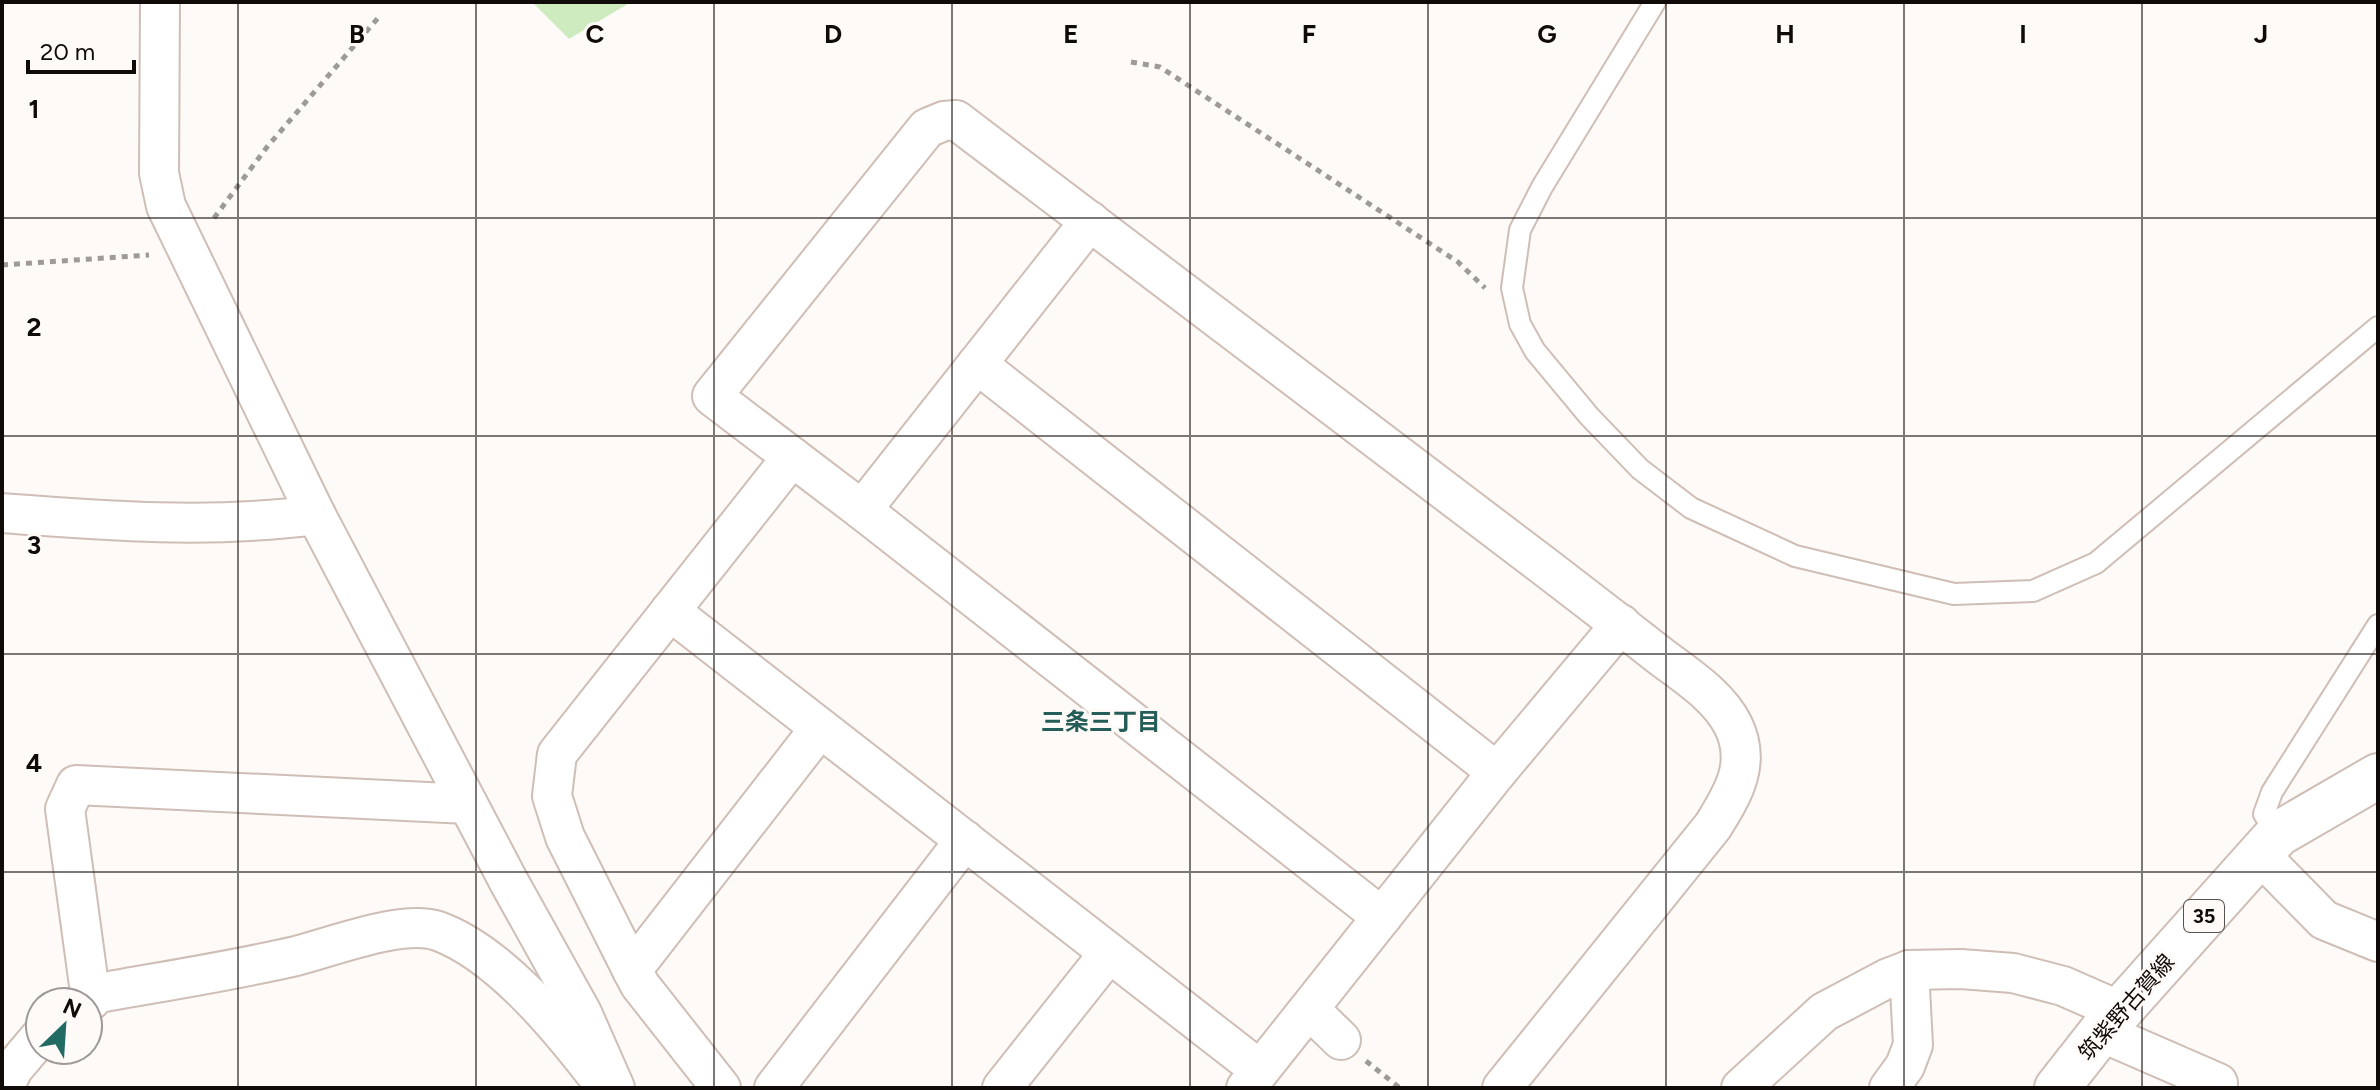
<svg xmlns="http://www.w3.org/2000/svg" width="2380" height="1090" viewBox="0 0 2380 1090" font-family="Figtree,'Noto Sans JP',sans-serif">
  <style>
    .green { fill: #ceebc0 }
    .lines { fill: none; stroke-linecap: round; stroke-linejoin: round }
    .lane-casing { stroke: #cfbeb5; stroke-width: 24 }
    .street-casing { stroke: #cfbeb5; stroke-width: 42 }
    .primary-casing { stroke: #cfbeb5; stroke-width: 48 }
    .path { stroke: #9f9a98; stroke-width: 5; stroke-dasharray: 6 6; stroke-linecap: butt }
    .lane { stroke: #fff; stroke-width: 20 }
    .street { stroke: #fff; stroke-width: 38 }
    .primary { stroke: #fff; stroke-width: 44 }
    .grid { fill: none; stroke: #100a08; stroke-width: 2; stroke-opacity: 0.55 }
    .labels { text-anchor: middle; stroke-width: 6; stroke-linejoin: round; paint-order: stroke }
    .shield { fill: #fefaf8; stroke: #575250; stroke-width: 2 }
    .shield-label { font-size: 20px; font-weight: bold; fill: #100a08 }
    .street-label { font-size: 22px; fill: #100a08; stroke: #fefaf8 }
    .neighbourhood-label { font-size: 24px; font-weight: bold; fill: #255e58; stroke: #fefaf8 }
    .grid-label { font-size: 26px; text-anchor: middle; font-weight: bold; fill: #100a08; stroke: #fefaf8; stroke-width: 6; stroke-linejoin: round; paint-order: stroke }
  </style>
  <rect width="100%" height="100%" fill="#fefaf8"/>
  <polygon class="green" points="532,2 631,2 569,39"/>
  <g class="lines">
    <defs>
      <g id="lane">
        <polyline points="1655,2 1542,187 1520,230 1512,288 1520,324 1535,351 1589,416 1640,469 1691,508 1795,556 1954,594 2033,591 2096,563 2378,327"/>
        <polyline points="2278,834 2264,814 2272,792 2378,625"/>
      </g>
      <g id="street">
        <polyline points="160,2 159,173 166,206 316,515 509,882 582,1013 615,1088"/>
        <polyline points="977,364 1497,772"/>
        <polyline points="862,510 1090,221"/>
        <path d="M2,513C107,521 211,529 316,515"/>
        <polyline points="670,611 1260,1070"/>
        <polyline points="2259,854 2324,920 2378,942"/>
        <path d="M1382,917L862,510L712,396L927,128L944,121L956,120C1153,268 1349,417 1544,566C1583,596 1621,625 1659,655C1685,675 1718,695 1733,725C1752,763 1733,794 1713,826L1502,1088"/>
        <polyline points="632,970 820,728"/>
        <polyline points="91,1000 65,809 76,785 468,804"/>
        <path d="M87,1002L99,993C165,981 231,971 296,956C332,947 402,919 438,931C498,953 556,1023 594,1072"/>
        <polyline points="1310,1010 1341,1040"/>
        <polyline points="2101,1032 2218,1083 2217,1088"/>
        <polyline points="4,1088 13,1069 40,1037"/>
        <polyline points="721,1088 640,985 632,970 565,837 552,796 557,754 792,457"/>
        <polyline points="774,1088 965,840"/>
        <polyline points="1002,1088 1109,953"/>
        <polyline points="1246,1088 1497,772 1621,624"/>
        <polyline points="1741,1088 1824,1012 1888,978 1909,970 1961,969 2013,973 2063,986 2120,1011"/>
        <polyline points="1889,1088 1905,1066 1913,1045 1909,970"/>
      </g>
      <polyline id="primary" points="2057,1088 2101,1032 2278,834 2378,776"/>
    </defs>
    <use href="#lane" class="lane-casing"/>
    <use href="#street" class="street-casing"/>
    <use href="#primary" class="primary-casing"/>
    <g class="path">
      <polyline points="1131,62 1160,67 1458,262 1485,288"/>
      <polyline points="214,218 267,147 378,18"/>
      <polyline points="2,265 149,255"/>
      <polyline points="1366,1061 1400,1088"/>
    </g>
    <use href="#lane" class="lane"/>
    <use href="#street" class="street"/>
    <use href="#primary" class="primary"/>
  </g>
  <path class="grid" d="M238,2V1088M476,2V1088M714,2V1088M952,2V1088M1190,2V1088M1428,2V1088M1666,2V1088M1904,2V1088M2142,2V1088M2,218H2378M2,436H2378M2,654H2378M2,872H2378"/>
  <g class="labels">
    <rect class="shield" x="2184" y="900" width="40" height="32" rx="6"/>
    <g class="shield-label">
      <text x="2204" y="923">35</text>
    </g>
    <g class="street-label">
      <text transform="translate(2126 1007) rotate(-49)" y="8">筑紫野古賀線</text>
    </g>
    <g class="neighbourhood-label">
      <text x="1101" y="730">三条三丁目</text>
    </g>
  </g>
  <g class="grid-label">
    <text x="357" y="43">B</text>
    <text x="595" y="43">C</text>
    <text x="833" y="43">D</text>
    <text x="1071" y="43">E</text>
    <text x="1309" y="43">F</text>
    <text x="1547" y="43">G</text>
    <text x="1785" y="43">H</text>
    <text x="2023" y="43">I</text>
    <text x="2261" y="43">J</text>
    <text x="34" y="118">1</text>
    <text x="34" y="336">2</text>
    <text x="34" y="554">3</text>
    <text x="34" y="772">4</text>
  </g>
  <rect width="2380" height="1090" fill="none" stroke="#100a08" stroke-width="8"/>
  <g transform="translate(64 1026) rotate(25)"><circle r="38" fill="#fefaf8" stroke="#9f9a98" stroke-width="2"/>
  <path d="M0-6L14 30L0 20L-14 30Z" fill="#216b64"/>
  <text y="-12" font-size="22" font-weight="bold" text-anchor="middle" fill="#100a08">N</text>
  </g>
  <path d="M28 60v12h106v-12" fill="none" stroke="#100a08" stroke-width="4"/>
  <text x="40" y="60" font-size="24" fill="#100a08" stroke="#fefaf8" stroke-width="6" paint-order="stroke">20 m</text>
</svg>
